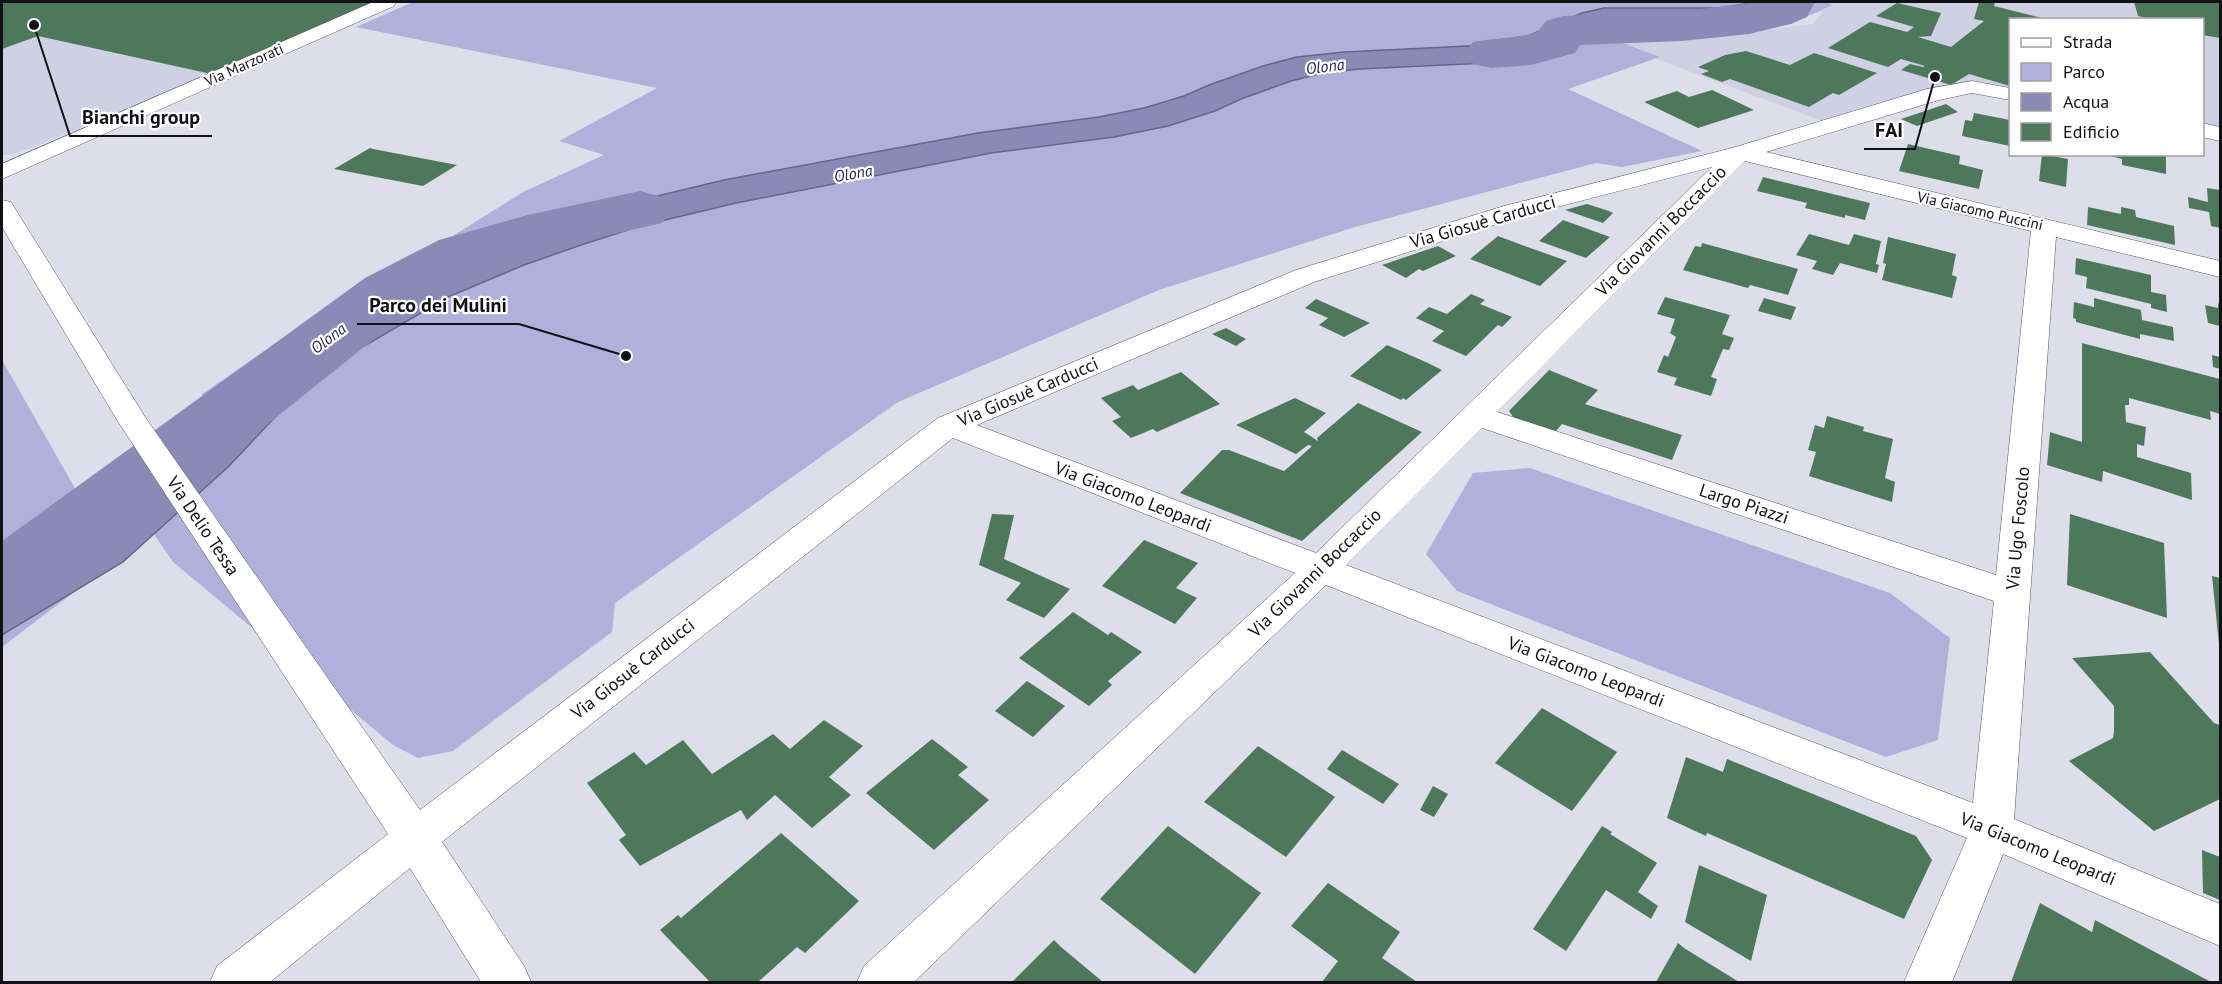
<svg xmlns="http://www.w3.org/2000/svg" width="2222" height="984" viewBox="0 0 2222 984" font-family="'PT Sans',sans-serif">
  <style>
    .built { fill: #d0d0e4 }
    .green { fill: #b0b0da }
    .water { fill: #8b8ab7; stroke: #666686; stroke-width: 1.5 }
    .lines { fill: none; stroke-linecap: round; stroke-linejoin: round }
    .river { fill: #8b8ab7; fill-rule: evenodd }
    .building { fill: #4d785b }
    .minor-casing { stroke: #565661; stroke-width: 1 }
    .tertiary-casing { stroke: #565661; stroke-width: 1 }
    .minor { fill: #fff; fill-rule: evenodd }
    .tertiary { fill: #fff; fill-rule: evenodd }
    .labels { text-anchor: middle; stroke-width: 4.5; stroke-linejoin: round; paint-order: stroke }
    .far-street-label { font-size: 15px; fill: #111115; stroke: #fff }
    .far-water-label { font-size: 16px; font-style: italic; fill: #2b235b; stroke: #fff }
    .street-label { font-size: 18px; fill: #111115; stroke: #fff }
    .leader { fill: none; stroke: #111115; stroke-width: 2 }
    .callout-dot { fill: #111115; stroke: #fff; stroke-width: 2 }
    .callout-label { font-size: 20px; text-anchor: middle; font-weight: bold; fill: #111115; stroke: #fff; stroke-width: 4.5; stroke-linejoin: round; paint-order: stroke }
  </style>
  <rect width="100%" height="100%" fill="#dedeeb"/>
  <g class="built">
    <polygon points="2,2 384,2 216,75 12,155 2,155"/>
    <polygon points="1826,2 2220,2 2220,132 2203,129 2202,20 2010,20 2010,92 1969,85 1827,123 1614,43 1641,34 1755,31 1813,24 1823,10 1832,5"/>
  </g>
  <g class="green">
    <path d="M413,2H1826L1832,5C1768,40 1687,31 1616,31L1612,39L1660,57L1568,89L1702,151L1622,167L1596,163L1355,227L1159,290L898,402L615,603L612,632L453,751L418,758L393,745L173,562L149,527L127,552L2,647V360L80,497L178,414L202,396V394L324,310L403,267L523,192L604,155L559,141L657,88L356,27Z"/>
    <polygon points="1530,468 1890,593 1950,638 1938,740 1886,757 1457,591 1426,554 1473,473"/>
  </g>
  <polygon class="water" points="1757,2 1799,2 1801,4 1793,14 1764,20 1651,19 1624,22 1610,24 1584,36 1570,47 1548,55 1509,62 1359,69 1319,74 1291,81 1241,99 1215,111 1168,126 1114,137 991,153 736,203 640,226 581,245 524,265 448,297 347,356 280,412 229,466 123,562 2,635 2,585 73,541 142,493 204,429 305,349 435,271 500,244 561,223 624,204 724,180 978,133 1099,117 1144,108 1184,96 1209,85 1263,66 1297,57 1344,52 1489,45 1518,40 1582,13 1604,8 1719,8"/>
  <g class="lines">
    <g class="river">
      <path d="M1762,2H1815L1807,17L1791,24L1749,34L1682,41L1580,45L1575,53L1531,65L1491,68L1473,64L1465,53L1473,42C1487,39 1528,37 1537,32C1540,30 1543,24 1546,21L1563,16L1682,11Z"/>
      <polygon points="640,191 662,197 671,210 662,223 543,250 485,268 413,308 55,594 34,607 2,617 2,541 365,278 439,240 528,215"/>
    </g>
  </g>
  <g class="building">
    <polygon points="2,2 384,2 216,75 38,36 2,49"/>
    <polygon points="1979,2 1995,2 1994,6 2046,19 2010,20 2010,86 1969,74 1951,85 1901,70 1910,64 1923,67 1925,66 1901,59 1888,67 1828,48 1870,22 1907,32 1914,27 1876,16 1897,3 1941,13 1931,36 1918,37 1951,47 1984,21 1974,19"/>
    <polygon points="2134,2 2219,2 2220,38 2202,35 2202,20 2155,20 2138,16"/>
    <polygon points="1746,51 1790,65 1814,53 1877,73 1839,95 1833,93 1809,107 1730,79 1722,82 1701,74 1709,71 1698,67 1725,55"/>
    <polygon points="1712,90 1754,110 1698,128 1644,102 1677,91 1689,97"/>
    <polygon points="1946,104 1958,112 1917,126 1901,119"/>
    <polygon points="1974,113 2010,120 2010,146 1962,136 1965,120 1972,121"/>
    <polygon points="1908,144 1960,156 1959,164 1983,170 1979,189 1899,171"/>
    <polygon points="370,148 373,149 457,165 423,186 334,169"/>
    <polygon points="2042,154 2068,159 2066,187 2039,181"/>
    <polygon points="2103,154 2166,154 2166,174 2122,165 2122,159"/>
    <polygon points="1763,177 1870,203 1865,220 1845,215 1845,218 1805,208 1807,203 1757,191"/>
    <polygon points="2207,188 2220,190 2220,228 2211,226 2209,212 2189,208 2188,197 2208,202"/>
    <polygon points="1587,204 1609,211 1613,213 1603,223 1565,210"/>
    <polygon points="2088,207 2121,214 2121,207 2126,208 2135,210 2136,217 2174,226 2175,245 2087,225"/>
    <polygon points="1563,220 1610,237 1586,258 1539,241"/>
    <polygon points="1809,234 1849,245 1854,234 1881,241 1876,264 1879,265 1877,273 1840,263 1833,275 1812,269 1817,261 1796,255"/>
    <polygon points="1498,236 1522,245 1567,261 1540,286 1470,259"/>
    <polygon points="1888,237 1956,254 1952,275 1957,277 1952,298 1882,280 1886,264 1883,263"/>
    <polygon points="1702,243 1798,269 1788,295 1750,285 1748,288 1683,270 1695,246 1701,247"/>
    <polygon points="1438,246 1456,256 1423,271 1419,269 1406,278 1382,265"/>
    <polygon points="2076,258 2151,275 2151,292 2166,295 2167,312 2151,308 2151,304 2086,288 2087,277 2075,274"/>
    <polygon points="1471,294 1485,300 1480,304 1512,317 1502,327 1498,325 1466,356 1432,341 1444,331 1416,318 1429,307 1447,314"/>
    <polygon points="1665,297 1730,315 1722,334 1734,338 1729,350 1723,349 1711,377 1717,379 1711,396 1674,385 1677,378 1657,372 1664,355 1668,357 1676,337 1670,333 1675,319 1657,314"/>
    <polygon points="1764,298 1796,307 1791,320 1758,311"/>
    <polygon points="2094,298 2141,310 2142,320 2173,327 2174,341 2140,334 2140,339 2076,322 2076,319 2073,318 2074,302 2094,307"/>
    <polygon points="1316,299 1370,323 1344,337 1319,325 1328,318 1305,308"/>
    <polygon points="2218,303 2220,304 2220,326 2208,323 2205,305 2218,308"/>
    <polygon points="1226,328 1246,339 1236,346 1212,334"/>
    <polygon points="2082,343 2220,379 2220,414 2210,411 2211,420 2129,398 2129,405 2125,405 2126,422 2146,427 2144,446 2137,444 2137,457 2191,473 2192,500 2103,471 2102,482 2047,465 2050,432 2082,442"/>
    <polygon points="1387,345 1428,363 1442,370 1406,400 1403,398 1401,400 1350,376"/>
    <polygon points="2212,355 2220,357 2220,369 2213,367"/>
    <polygon points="1549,370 1598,390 1585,404 1682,435 1672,460 1562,424 1556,431 1518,424 1509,411"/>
    <polygon points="1181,372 1220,404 1157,432 1153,429 1131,438 1112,421 1121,417 1101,398 1133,385 1138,390"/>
    <polygon points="1295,398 1326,413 1304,432 1318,441 1317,438 1358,403 1422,432 1302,541 1180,493 1222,450 1229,450 1284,471 1290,466 1312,446 1308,445 1296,454 1236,425"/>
    <polygon points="1827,416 1864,427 1863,431 1893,439 1885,478 1895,482 1892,502 1809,476 1816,452 1808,450 1815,425 1824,428"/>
    <polygon points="992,514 1014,515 1004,559 1070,589 1044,618 1006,600 1021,583 979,565"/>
    <polygon points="2070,514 2164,543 2167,618 2067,585"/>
    <polygon points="1144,540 1198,563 1176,588 1197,598 1175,624 1102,586"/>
    <polygon points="2212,576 2220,578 2220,644 2219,644"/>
    <polygon points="1073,612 1108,635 1111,632 1142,652 1108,681 1112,685 1089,706 1019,658"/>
    <polygon points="2150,652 2214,723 2220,725 2220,799 2154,831 2069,761 2113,738 2114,732 2114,706 2072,658"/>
    <polygon points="1027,681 1065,706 1033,737 995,711"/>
    <polygon points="1542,708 1617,752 1572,811 1495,763"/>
    <polygon points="824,720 863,746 829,777 851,795 812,828 775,795 747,820 741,810 640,866 619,840 626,835 587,783 634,752 646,765 683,740 712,774 773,734 790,749"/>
    <polygon points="932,739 968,767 958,775 989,800 934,850 866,793"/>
    <polygon points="1258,746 1335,797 1286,857 1204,802"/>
    <polygon points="1342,750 1399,784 1383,804 1327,769"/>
    <polygon points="1686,757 1723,772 1727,759 1916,836 1932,860 1904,919 1707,833 1706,836 1667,818"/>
    <polygon points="1433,786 1448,794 1434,817 1420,810"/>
    <polygon points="1168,826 1261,893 1195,974 1100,899"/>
    <polygon points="1602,826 1612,832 1610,834 1657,863 1638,892 1658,906 1651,919 1606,890 1566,951 1533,929"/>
    <polygon points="781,833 859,901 805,953 797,947 758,982 710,982 660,930 678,915 681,918"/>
    <polygon points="2202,850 2220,857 2220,900 2203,893"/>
    <polygon points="1699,865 1767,895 1751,961 1685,922"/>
    <polygon points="1328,883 1400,932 1382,958 1417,982 1322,982 1338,961 1291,926"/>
    <polygon points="2040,903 2092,932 2095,920 2211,982 2011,982"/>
    <polygon points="1054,940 1061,947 1103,982 1012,982"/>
    <polygon points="1678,943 1684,948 1739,982 1656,982"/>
  </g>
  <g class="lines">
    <defs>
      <g id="minor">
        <path d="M1972,81L2010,88V100L1972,93L1939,100L1766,152L2220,261V277L2056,237L2014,819L2220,904V946L2003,854L1952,982H1904L1967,838L1326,585L914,982H857L864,966L1295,573L953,438L442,842L524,966L531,982H481L410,868L270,982H210L217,966L388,834L117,420L2,227V200L11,202L14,207L145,417L420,810L938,418L1296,270L1504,206L1732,148L1927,89ZM1745,161L2031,231L1996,575L1497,412ZM1712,167L1316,553L977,425L1314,282L1522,216ZM1482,428L1994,601L1973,803L1346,565Z"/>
        <polygon points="2202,123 2220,127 2220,141 2202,137"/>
      </g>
      <polygon id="tertiary" points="373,2 396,2 394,6 2,179 2,164"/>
    </defs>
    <use href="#minor" class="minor-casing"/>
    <use href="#tertiary" class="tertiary-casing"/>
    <use href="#minor" class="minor"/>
    <use href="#tertiary" class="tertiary"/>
  </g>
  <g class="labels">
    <g class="far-street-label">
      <text transform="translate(244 65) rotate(-24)" y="5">Via Marzorati</text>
      <text transform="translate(1980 211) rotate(13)" y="5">Via Giacomo Puccini</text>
    </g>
    <g class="far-water-label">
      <text transform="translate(1325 66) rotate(-7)" y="6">Olona</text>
      <text transform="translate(853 173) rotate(-10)" y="6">Olona</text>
      <text transform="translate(328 338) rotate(-37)" y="6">Olona</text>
    </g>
    <g class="street-label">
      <text transform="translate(1483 222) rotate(-16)" y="6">Via Giosuè Carducci</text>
      <text transform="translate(1661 231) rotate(-45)" y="6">Via Giovanni Boccaccio</text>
      <text transform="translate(1028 392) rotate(-23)" y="6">Via Giosuè Carducci</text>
      <text transform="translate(1133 497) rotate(21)" y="6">Via Giacomo Leopardi</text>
      <text transform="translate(1744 504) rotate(18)" y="6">Largo Piazzi</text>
      <text transform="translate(203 526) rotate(56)" y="6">Via Delio Tessa</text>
      <text transform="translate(2018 528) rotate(-85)" y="6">Via Ugo Foscolo</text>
      <text transform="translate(1315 573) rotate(-44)" y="6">Via Giovanni Boccaccio</text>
      <text transform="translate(633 669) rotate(-38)" y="6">Via Giosuè Carducci</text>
      <text transform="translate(1586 672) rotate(21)" y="6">Via Giacomo Leopardi</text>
      <text transform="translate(2038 849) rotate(22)" y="6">Via Giacomo Leopardi</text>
    </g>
  </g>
  <path class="leader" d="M34 25L70 136H212M1935 77L1915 149H1864M626 356L519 324H357"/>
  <g class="callout-dot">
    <circle cx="34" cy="25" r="6"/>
    <circle cx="1935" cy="77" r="6"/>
    <circle cx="626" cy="356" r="6"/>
  </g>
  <g class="callout-label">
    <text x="141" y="124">Bianchi group</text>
    <text x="1889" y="137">FAI</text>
    <text x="438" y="312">Parco dei Mulini</text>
  </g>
  <rect width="2222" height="984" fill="none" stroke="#111115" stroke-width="6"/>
  <rect x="2009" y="18" width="195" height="138" fill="#ffffff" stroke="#a0a0a1" stroke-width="1.5"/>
  <rect x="2021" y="38" width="30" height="9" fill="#ffffff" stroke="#a0a0a1" stroke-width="1.5"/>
  <text x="2063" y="48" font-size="18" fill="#111115">Strada</text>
  <rect x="2021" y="63" width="30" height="18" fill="#b0b0da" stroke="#a0a0a1" stroke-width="1.5"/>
  <text x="2063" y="78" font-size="18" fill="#111115">Parco</text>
  <rect x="2021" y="93" width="30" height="18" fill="#8b8ab7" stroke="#a0a0a1" stroke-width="1.5"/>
  <text x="2063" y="108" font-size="18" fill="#111115">Acqua</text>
  <rect x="2021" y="123" width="30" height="18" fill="#4d785b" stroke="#a0a0a1" stroke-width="1.5"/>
  <text x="2063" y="138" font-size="18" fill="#111115">Edificio</text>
</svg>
